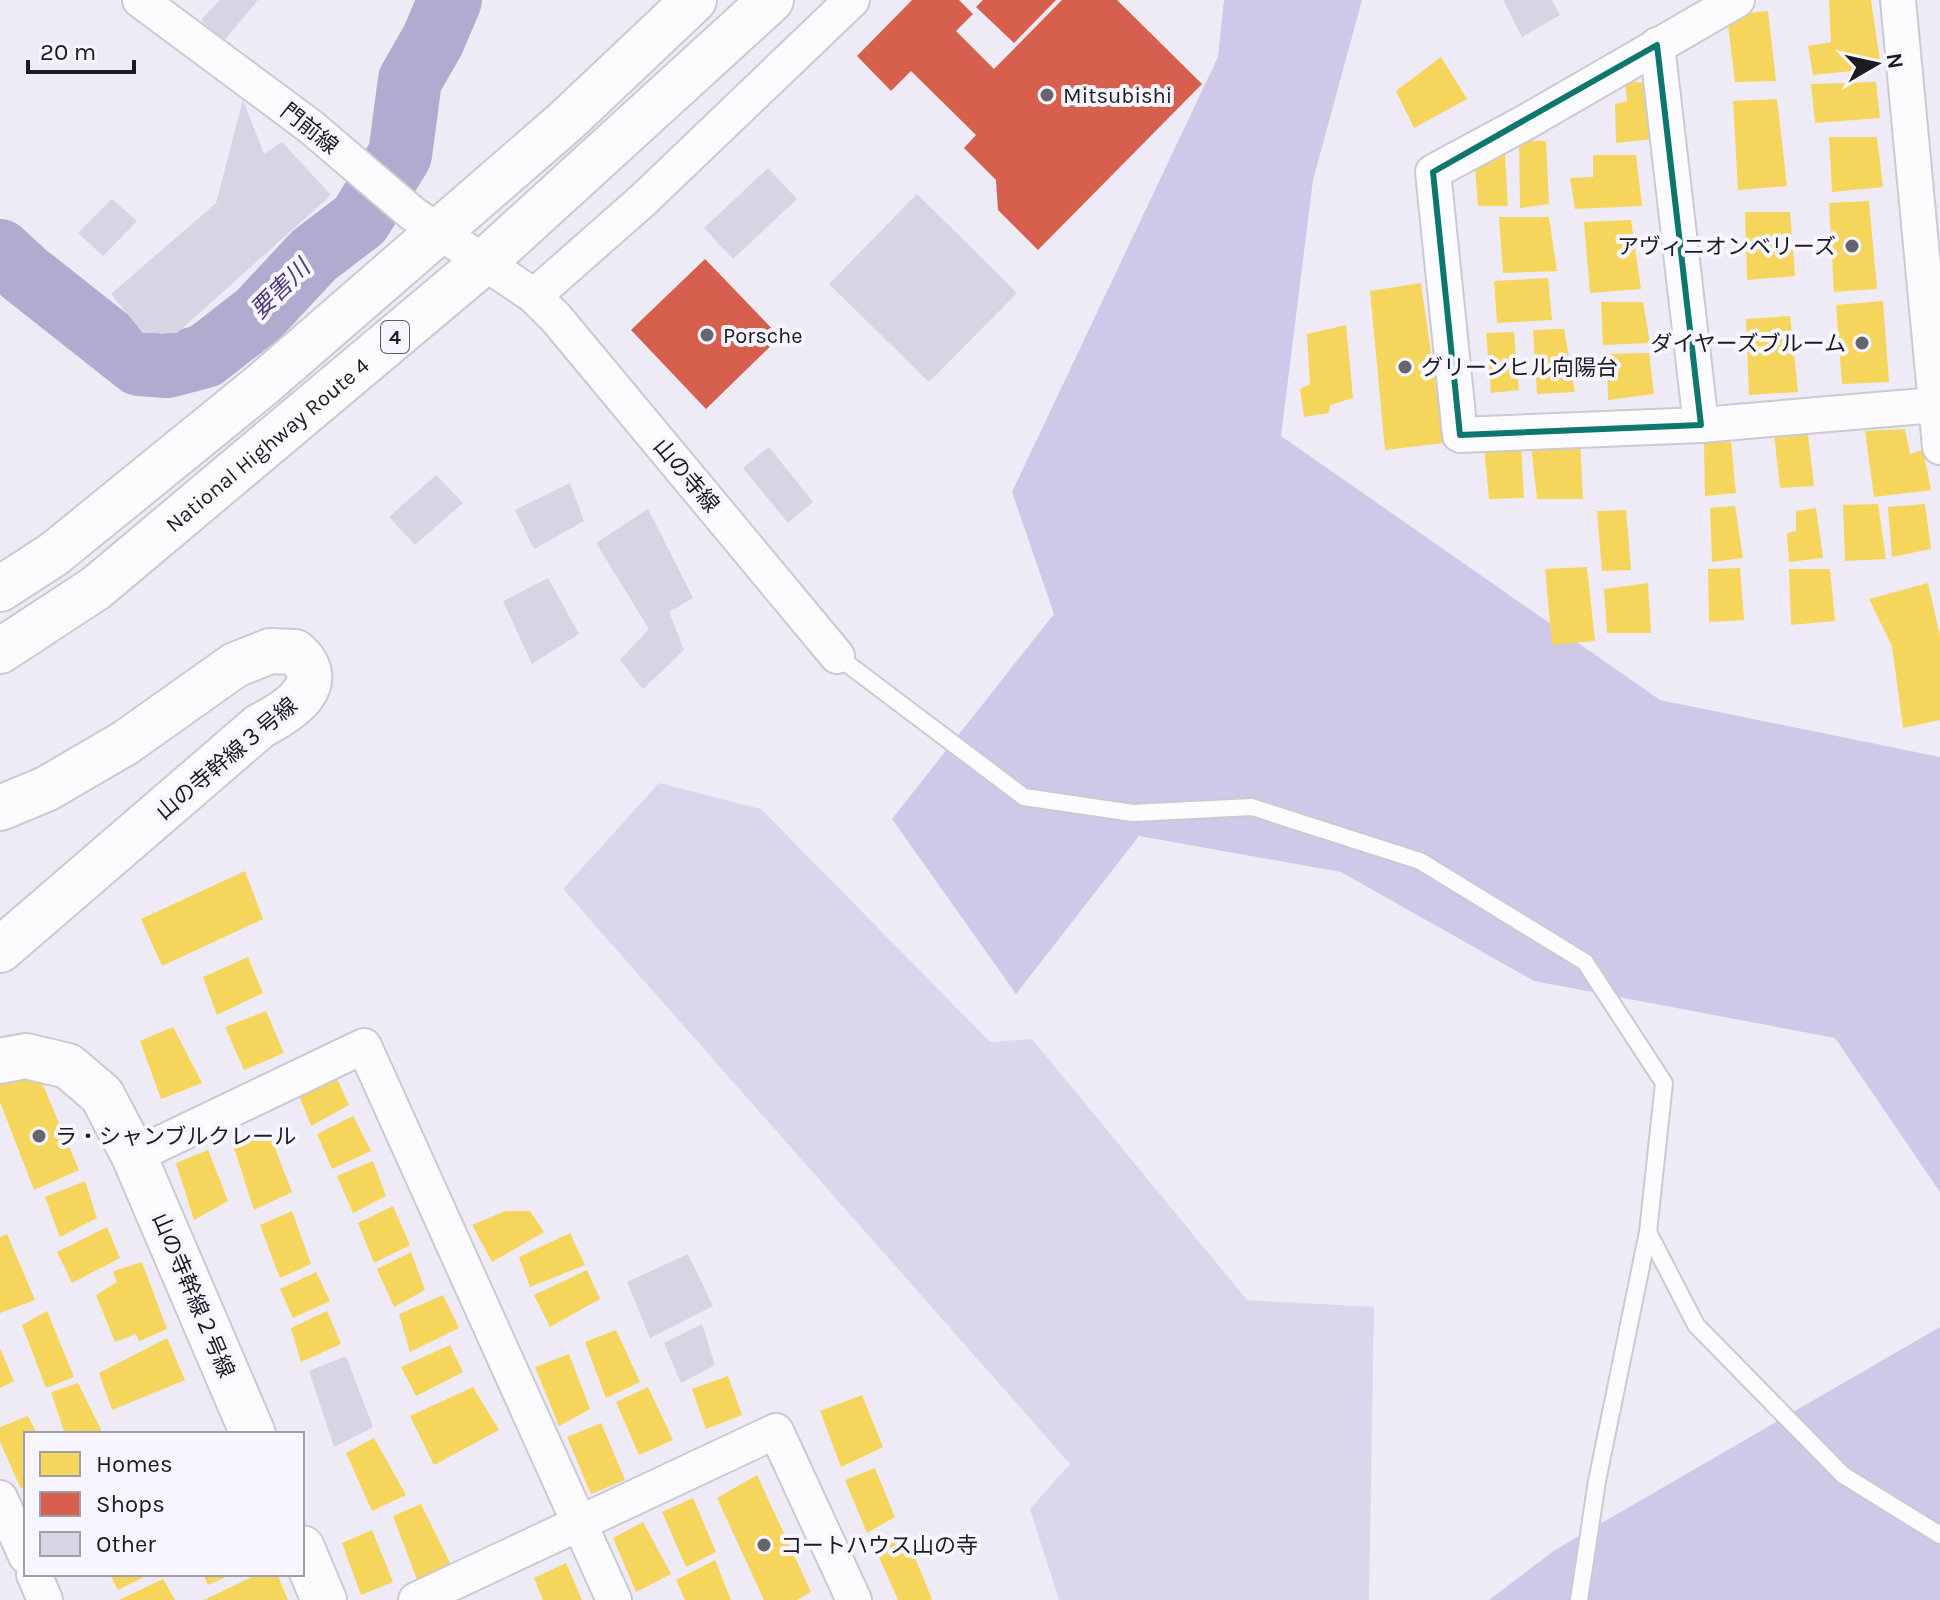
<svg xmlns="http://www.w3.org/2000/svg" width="1940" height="1600" viewBox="0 0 1940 1600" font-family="Karla,'Noto Sans JP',sans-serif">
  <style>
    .green { fill: #dad6ec }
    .forest { fill: #cfc8e9 }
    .homes { fill: #f6d55c }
    .shops { fill: #d6604d }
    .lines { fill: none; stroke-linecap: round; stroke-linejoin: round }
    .river { stroke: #b2aacf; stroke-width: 64 }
    .building { fill: #d8d4e3 }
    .lane-casing { stroke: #cbc9d2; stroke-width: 20 }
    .street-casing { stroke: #cbc9d2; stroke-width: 38 }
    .secondary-casing { stroke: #cbc9d2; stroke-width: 48 }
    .highway-casing { stroke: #cbc9d2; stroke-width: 48 }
    .lane { stroke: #fcfcfe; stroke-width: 16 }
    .street { stroke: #fcfcfe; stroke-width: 34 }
    .secondary { stroke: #fcfcfe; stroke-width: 44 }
    .highway { stroke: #fcfcfe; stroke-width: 44 }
    .marked { fill: none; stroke: #0f766e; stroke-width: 6; stroke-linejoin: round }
    .poi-dot { fill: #66646d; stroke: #f7f5fe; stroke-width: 3 }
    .labels { text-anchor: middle; stroke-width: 8; stroke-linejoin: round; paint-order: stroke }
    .shield { fill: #f7f5fe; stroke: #5e5c64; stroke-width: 2 }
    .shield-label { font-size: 20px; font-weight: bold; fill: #1c1b22 }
    .poi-label { font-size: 22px; fill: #1c1b22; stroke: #f7f5fe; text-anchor: start }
    .street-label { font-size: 22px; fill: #1c1b22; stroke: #f7f5fe }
    .water-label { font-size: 24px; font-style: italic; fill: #4c3a78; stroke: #f7f5fe }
  </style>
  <rect width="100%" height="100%" fill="#eeebf7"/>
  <polygon class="green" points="659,783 761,809 990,1042 1032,1039 1247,1300 1374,1307 1369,1600 1059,1600 1030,1509 1070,1464 563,889"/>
  <g class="forest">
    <polygon points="1224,0 1362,0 1313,180 1281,436 1660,700 1940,757 1940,1192 1835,1038 1534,981 1341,872 1139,836 1016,994 892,819 1054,614 1012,492 1218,57"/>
    <polygon points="1940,1327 1940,1600 1489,1600 1555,1550"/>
  </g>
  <g class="homes">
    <polygon points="1829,0 1871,0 1881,68 1813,75 1808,46 1831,42"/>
    <polygon points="1768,11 1776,81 1735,82 1727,15"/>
    <polygon points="1441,57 1467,99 1414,128 1396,91"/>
    <polygon points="1625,80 1643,83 1652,139 1616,143 1615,104 1627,101"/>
    <polygon points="1876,82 1880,118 1815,123 1811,84"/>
    <polygon points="1777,99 1787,186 1738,190 1733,101"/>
    <polygon points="1829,137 1877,137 1883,187 1832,192"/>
    <polygon points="1519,140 1546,141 1549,204 1520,208"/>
    <polygon points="1505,154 1508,206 1478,206 1474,156"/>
    <polygon points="1593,155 1636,155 1642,206 1575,209 1570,178 1593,177"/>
    <polygon points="1869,201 1877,289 1834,292 1829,203"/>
    <polygon points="1745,212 1790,212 1795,276 1747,280"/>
    <polygon points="1499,217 1549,217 1557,271 1503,273"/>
    <polygon points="1631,220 1641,289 1590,293 1584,222"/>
    <polygon points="1548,278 1552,320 1497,323 1494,281"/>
    <polygon points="1421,283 1444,443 1385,450 1370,291"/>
    <polygon points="1883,301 1889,382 1842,384 1836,305"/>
    <polygon points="1601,302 1643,302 1650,343 1603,345"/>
    <polygon points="1790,316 1798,392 1749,395 1746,319"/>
    <polygon points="1346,325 1353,398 1330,405 1329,413 1304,417 1300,389 1310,384 1307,334"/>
    <polygon points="1564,329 1575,392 1537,394 1533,330"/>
    <polygon points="1514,332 1519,390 1491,393 1486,333"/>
    <polygon points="1649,353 1654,394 1608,400 1607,354"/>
    <polygon points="1905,429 1910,454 1923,450 1931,490 1874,497 1865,431"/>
    <polygon points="1774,434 1808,435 1814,486 1780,488"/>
    <polygon points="1580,441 1583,499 1537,499 1531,446"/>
    <polygon points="1704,442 1731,442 1736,493 1705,496"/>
    <polygon points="1521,443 1524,498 1489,499 1484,446"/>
    <polygon points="1878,504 1886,559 1845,561 1843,505"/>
    <polygon points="1925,504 1931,549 1892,557 1888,507"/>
    <polygon points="1735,506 1743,558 1712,562 1710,508"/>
    <polygon points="1816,508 1823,558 1789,562 1787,533 1796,531 1796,511"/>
    <polygon points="1626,510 1631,570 1602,571 1597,511"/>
    <polygon points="1587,567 1595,641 1552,645 1545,569"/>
    <polygon points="1740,568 1744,620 1709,622 1708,569"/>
    <polygon points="1789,569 1830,569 1835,621 1791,625"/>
    <polygon points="1648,583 1651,633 1607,633 1604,589"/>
    <polygon points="1928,583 1940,636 1940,720 1903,728 1892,646 1869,599"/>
    <polygon points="245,871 263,919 162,966 141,919"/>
    <polygon points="248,957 263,993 217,1015 203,977"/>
    <polygon points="266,1011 284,1053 244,1070 225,1027"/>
    <polygon points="173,1027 202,1083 161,1099 140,1041"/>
    <polygon points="34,1064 79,1170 34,1190 0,1102 0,1078"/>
    <polygon points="335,1074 349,1105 311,1126 298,1093"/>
    <polygon points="353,1116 371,1151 332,1169 317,1134"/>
    <polygon points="269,1133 292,1192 254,1210 234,1148"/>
    <polygon points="208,1150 228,1201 194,1220 176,1163"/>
    <polygon points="373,1161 386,1196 353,1213 337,1176"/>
    <polygon points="85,1181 97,1218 60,1237 45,1197"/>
    <polygon points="393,1206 410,1245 374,1263 358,1223"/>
    <polygon points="292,1211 311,1264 280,1278 260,1225"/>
    <polygon points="505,1211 530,1211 544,1232 492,1262 472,1225"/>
    <polygon points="107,1227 120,1258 72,1283 57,1252"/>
    <polygon points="570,1233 585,1265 530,1287 519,1257"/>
    <polygon points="7,1234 35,1300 0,1313 0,1237"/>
    <polygon points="411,1252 425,1290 394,1307 377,1269"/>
    <polygon points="142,1262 167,1329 139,1341 136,1334 115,1342 96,1295 117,1282 113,1271"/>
    <polygon points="587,1270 600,1299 550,1327 534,1295"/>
    <polygon points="316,1272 330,1301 293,1318 280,1289"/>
    <polygon points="443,1295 459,1328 410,1352 399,1314"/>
    <polygon points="47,1311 74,1377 46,1388 22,1325"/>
    <polygon points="327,1311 341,1344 301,1362 291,1328"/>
    <polygon points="616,1330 640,1382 606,1398 585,1342"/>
    <polygon points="167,1338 185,1380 112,1410 99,1373"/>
    <polygon points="450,1345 463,1372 416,1396 401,1367"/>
    <polygon points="0,1348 14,1381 0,1388"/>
    <polygon points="569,1354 590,1409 559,1426 535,1367"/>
    <polygon points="728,1376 742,1415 706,1429 692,1389"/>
    <polygon points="78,1383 103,1434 65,1434 51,1392"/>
    <polygon points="473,1387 499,1430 434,1465 410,1416"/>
    <polygon points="648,1387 673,1440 639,1455 616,1402"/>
    <polygon points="862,1395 883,1447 841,1467 820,1411"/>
    <polygon points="28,1416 37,1434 26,1434 26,1486 21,1489 0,1442 0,1427"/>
    <polygon points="601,1423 625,1480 591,1494 567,1437"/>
    <polygon points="374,1438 406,1495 372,1511 346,1453"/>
    <polygon points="875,1468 895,1517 867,1533 845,1480"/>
    <polygon points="757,1475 811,1592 797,1600 764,1600 717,1498"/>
    <polygon points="693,1498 716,1552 686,1567 662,1512"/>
    <polygon points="421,1504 453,1569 419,1585 393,1516"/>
    <polygon points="643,1522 671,1574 636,1592 613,1538"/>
    <polygon points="372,1530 393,1582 361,1595 342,1543"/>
    <polygon points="906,1536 932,1599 930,1600 898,1600 875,1548"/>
    <polygon points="715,1560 731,1600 685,1600 676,1580"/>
    <polygon points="566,1563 582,1600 543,1600 534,1578"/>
    <polygon points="110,1574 150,1574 118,1590"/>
    <polygon points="203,1574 233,1574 208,1585"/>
    <polygon points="258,1574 277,1574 288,1600 204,1600"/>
    <polygon points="163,1579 175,1600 119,1600"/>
  </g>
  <g class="shops">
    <polygon points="912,0 959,0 973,14 956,31 994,69 1062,0 1117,0 1202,84 1038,250 998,210 996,180 964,148 976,135 911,71 891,91 857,56"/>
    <polygon points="983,0 1056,0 1014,43 976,7"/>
    <polygon points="705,259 780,337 706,409 631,330"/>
  </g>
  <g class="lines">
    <polyline class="river" points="0,251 25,274 139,364 167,366 205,356 259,314 314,255 360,220 400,155 410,80 433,40 450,0"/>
  </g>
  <g class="building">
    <polygon points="220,0 258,0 223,42 201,20"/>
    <polygon points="1503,0 1552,0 1560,15 1522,37"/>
    <polygon points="243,100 264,154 282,142 331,195 177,333 143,333 111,294 216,203"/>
    <polygon points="768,168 797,199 733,259 704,228"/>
    <polygon points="917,194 1017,293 929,382 829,284"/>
    <polygon points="112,199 137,221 103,256 78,233"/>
    <polygon points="769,447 813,502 788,523 743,468"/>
    <polygon points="436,475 463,503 415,545 389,517"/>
    <polygon points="570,483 584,521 534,549 515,510"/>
    <polygon points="648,509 693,598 669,612 684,650 643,689 620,660 649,629 596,543"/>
    <polygon points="548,578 579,634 532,664 503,601"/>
    <polygon points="688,1254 713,1306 650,1338 627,1282"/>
    <polygon points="702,1324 715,1365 681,1383 664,1343"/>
    <polygon points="346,1356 373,1427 334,1447 309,1371"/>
  </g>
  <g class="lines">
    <defs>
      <g id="lane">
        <polyline points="837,656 1024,797 1133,813 1252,807 1420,861 1585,962 1664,1083 1648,1232 1597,1481 1579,1600"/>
        <polyline points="1648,1232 1696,1325 1843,1475 1940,1535"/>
      </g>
      <g id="street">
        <polyline points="140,0 311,127 413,214 534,296 642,201 852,0"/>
        <polyline points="1737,0 1526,122 1433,172 1460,435 1701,425 1935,405"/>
        <polyline points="1898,0 1940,447"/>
        <polyline points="1657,45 1701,425"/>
        <polyline points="534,296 556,318 837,656"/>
        <polyline points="134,1156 364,1046 614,1600"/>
        <polyline points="0,1498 26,1556"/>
        <polyline points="34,1574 45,1600"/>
        <polyline points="416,1600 776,1431 854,1600"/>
      </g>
      <g id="secondary">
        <path d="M0,808L46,789L125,743L235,665L270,651L295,652C332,684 289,711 260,726L0,950"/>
        <polyline points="0,1061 26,1056 68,1066 102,1095 134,1156 253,1434"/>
        <polyline points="302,1548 324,1600"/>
      </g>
      <g id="highway">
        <polyline points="0,589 54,554 263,384 565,122 694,0"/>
        <path id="s1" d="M0,651L96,588L483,263L771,0"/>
      </g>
    </defs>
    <use href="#lane" class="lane-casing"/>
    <use href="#street" class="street-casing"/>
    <use href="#secondary" class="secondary-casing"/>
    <use href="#highway" class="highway-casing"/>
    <use href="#lane" class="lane"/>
    <use href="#street" class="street"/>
    <use href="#secondary" class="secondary"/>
    <use href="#highway" class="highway"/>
  </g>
  <path class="marked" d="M1657,45L1701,425L1460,435L1433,172Z"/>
  <g class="poi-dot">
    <circle cx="1047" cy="95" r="8"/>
    <circle cx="1852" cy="246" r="8"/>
    <circle cx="707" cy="335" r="8"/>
    <circle cx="1862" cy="343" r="8"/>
    <circle cx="1405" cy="367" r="8"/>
    <circle cx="39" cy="1136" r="8"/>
    <circle cx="764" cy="1545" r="8"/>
  </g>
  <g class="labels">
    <rect class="shield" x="381" y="321" width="28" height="32" rx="6"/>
    <g class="shield-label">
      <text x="395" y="344">4</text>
    </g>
    <g class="poi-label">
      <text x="1063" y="103">Mitsubishi</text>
      <text x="1836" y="254" text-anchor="end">アヴィニオンベリーズ</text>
      <text x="723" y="343">Porsche</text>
      <text x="1846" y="351" text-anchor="end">ダイヤーズブルーム</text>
      <text x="1421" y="375">グリーンヒル向陽台</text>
      <text x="55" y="1144">ラ・シャンブルクレール</text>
      <text x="780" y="1553">コートハウス山の寺</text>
    </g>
    <g class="street-label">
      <text transform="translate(310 128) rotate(39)" y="8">門前線</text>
      <text dy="8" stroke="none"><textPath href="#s1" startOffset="338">National Highway Route 4</textPath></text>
      <text transform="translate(687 475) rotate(50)" y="8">山の寺線</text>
      <text transform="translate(226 758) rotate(-40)" y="8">山の寺幹線３号線</text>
      <text transform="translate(194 1295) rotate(67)" y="8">山の寺幹線２号線</text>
    </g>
    <g class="water-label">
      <text transform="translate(280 289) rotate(-45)" y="8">要害川</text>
    </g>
  </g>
  <rect x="24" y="1432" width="280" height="144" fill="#f7f5fe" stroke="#9f9ea6" stroke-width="2"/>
  <rect x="40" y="1452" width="40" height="24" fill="#f6d55c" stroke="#9f9ea6" stroke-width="2"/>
  <text x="96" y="1472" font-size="24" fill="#1c1b22">Homes</text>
  <rect x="40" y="1492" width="40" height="24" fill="#d6604d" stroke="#9f9ea6" stroke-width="2"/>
  <text x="96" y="1512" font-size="24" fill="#1c1b22">Shops</text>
  <rect x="40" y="1532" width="40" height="24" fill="#d8d4e3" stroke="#9f9ea6" stroke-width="2"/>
  <text x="96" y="1552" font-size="24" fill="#1c1b22">Other</text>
  <g transform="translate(1876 64) rotate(81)" stroke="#f7f5fe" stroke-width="6" paint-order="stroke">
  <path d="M0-6L14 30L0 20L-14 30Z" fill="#1c1b22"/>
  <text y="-12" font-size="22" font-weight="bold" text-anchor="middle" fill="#1c1b22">N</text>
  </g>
  <path d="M28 60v12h106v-12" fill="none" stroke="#1c1b22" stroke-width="4"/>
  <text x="40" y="60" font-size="24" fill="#1c1b22" stroke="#f7f5fe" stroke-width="6" paint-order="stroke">20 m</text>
</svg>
